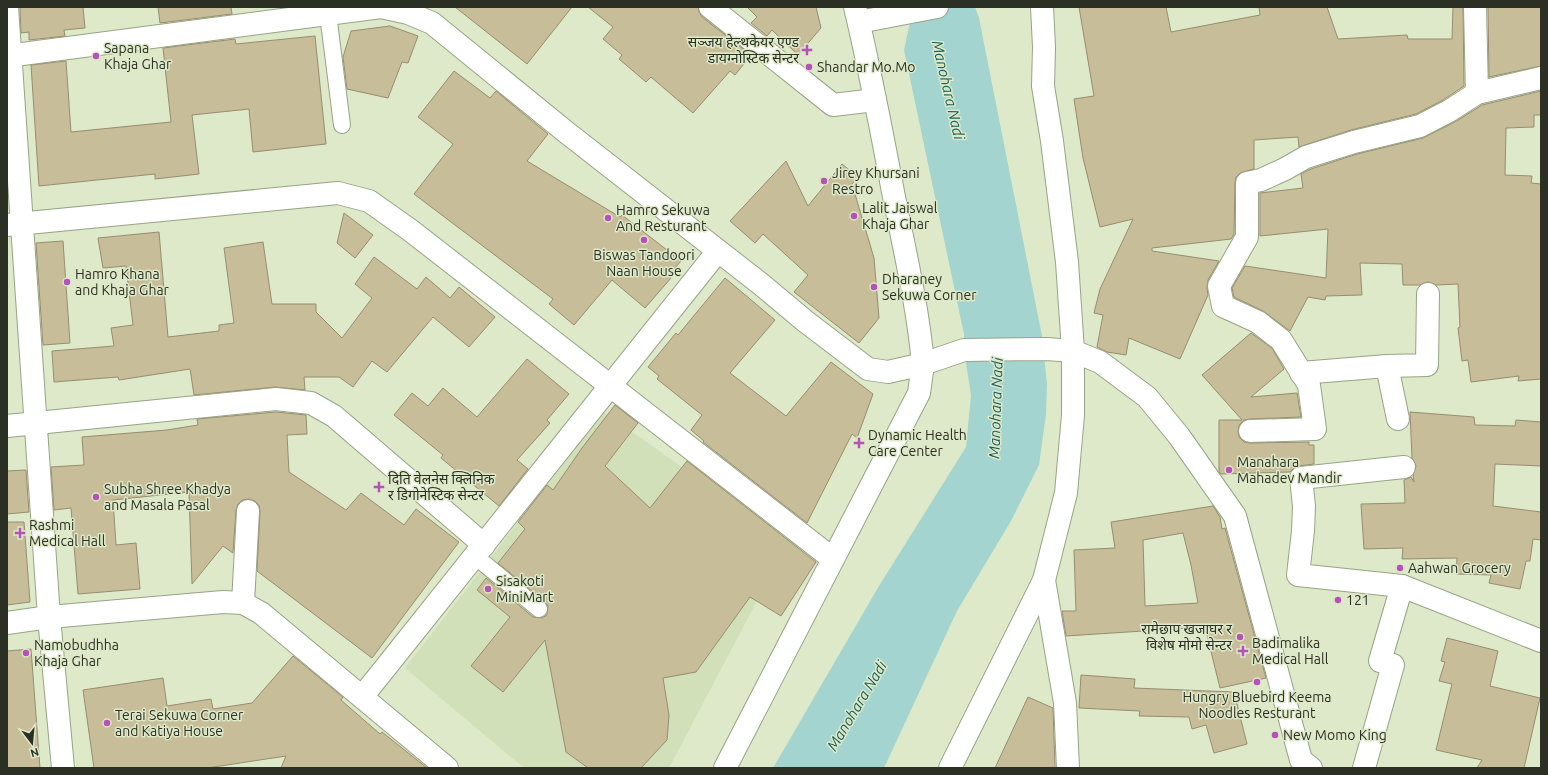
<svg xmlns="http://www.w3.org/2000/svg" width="1548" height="775" viewBox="0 0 1548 775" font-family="Ubuntu,'Noto Sans Devanagari',sans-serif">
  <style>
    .built { fill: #d1e0b9 }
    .water { fill: #a4d4cf }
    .building { fill: #c8bd99; stroke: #968d6f; fill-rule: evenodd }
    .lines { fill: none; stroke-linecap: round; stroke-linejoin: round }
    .service-casing { stroke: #98a385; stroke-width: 18 }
    .minor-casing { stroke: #98a385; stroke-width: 24 }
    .tertiary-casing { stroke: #98a385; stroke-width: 24 }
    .secondary-casing { stroke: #98a385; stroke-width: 24 }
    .service { stroke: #fff; stroke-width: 16 }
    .minor { stroke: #fff; stroke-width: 22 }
    .tertiary { stroke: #fff; stroke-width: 22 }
    .secondary { stroke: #fff; stroke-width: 22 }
    .poi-dot { fill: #b551b8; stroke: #dde9c9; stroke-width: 1.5 }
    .labels { text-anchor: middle; stroke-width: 3; stroke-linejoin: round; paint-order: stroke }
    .poi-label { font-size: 14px; fill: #2c3024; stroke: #dde9c9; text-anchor: start }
    .water-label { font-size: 15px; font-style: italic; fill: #1d5c57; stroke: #dde9c9 }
  </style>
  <rect width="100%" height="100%" fill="#dde9c9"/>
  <polygon class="built" points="604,412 788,542 669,768 524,768 405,668"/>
  <polygon class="water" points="906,7 975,7 979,18 1042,336 1047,384 1046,414 1039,465 1011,521 957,611 884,768 773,768 879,586 966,447 971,395 964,350 964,334 904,50 910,22"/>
  <g class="building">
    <polygon points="20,7 83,7 85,28 64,30 65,36 29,40 29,32 21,33"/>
    <polygon points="158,7 231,7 232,14 160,23"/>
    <polygon points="455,7 572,7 527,64"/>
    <polygon points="588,7 698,7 699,12 702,17 751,55 735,75 730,71 693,113 651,77 646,82 619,59 622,55 603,39 613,27"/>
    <polygon points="747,7 816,7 821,28 798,55 772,30 767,36 751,23 757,17"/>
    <polygon points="1079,7 1166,7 1171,32 1260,15 1259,7 1327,7 1338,39 1407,35 1408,39 1452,39 1453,7 1463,7 1464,86 1443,100 1416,114 1351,130 1299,147 1298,137 1254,140 1254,169 1240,173 1236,177 1235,183 1234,234 1231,239 1152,248 1152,251 1219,261 1208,280 1207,288 1208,295 1180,359 1129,338 1126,355 1107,352 1097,347 1103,315 1094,313 1100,289 1133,219 1100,227 1083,158 1074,99 1094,96"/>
    <polygon points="1488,7 1541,7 1541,66 1489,77"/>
    <polygon points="390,26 418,36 408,63 402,62 388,98 347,89 343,57 351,31"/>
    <polygon points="315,36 326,144 253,152 249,109 192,115 199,174 155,179 155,174 39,186 31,65 66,61 71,132 171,122 163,48 235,39 236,44"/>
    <polygon points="454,71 490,98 496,91 548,134 527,161 620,217 622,215 681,261 668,276 671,278 645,308 612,280 574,325 549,304 553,299 414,194 453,144 418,117"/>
    <polygon points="1541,91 1541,115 1534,115 1534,127 1506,128 1505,175 1532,176 1531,183 1541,184 1541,379 1518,381 1519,376 1471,382 1468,360 1462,361 1458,328 1460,327 1458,284 1436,285 1428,282 1420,285 1403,285 1402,264 1360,263 1362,295 1326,296 1325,300 1308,297 1290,331 1263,311 1234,297 1232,288 1245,266 1326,278 1328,229 1260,236 1260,193 1303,188 1301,174 1311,169 1357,154 1423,138 1455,122 1482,105"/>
    <polygon points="786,161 808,206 842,164 858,177 852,184 874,258 879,318 859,343 794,292 808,275 763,234 755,243 730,221"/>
    <polygon points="344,213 373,235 355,258 337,243"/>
    <polygon points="159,232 168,337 219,331 219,325 234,323 224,248 263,242 272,304 316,304 316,312 342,338 372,298 355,284 374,257 417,289 426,277 450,298 459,287 495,317 469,347 433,317 387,372 372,361 353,387 339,377 304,377 305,390 275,387 194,395 190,369 119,380 118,377 54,382 52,351 114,346 111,328 133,325 126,266 103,268 98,238"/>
    <polygon points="63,241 70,343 43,345 36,243"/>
    <polygon points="725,278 775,320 730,373 786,416 831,362 873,394 857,438 852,434 807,523 703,442 704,441 691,430 702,415 657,379 659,376 648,367 676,333 678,335"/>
    <polygon points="1251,333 1272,348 1284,369 1251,397 1297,393 1301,417 1250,419 1244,420 1239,425 1238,432 1239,437 1244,442 1250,443 1309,442 1309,445 1314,445 1314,464 1299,466 1294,468 1290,472 1221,474 1219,472 1219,420 1242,420 1202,375"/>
    <polygon points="527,359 569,394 547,420 550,423 517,460 528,469 499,506 441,458 443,455 394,415 412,393 428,406 443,388 477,417"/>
    <polygon points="615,405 638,423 605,466 650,508 687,461 816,562 781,616 750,597 696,672 663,678 669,715 667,740 641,768 588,768 566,752 545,640 503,692 471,666 510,617 477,590 486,578 533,617 542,618 547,615 548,606 545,602 498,563 525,529 518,522 547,485 553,490 582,448"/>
    <polygon points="276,412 306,415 307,434 287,435 289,472 346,510 361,493 404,525 416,509 459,542 372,658 257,571 260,511 259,505 255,501 249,499 242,500 238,504 236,510 233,553 223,546 192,584 189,492 113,500 116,545 136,543 140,589 78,594 71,508 54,510 51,467 84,465 82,437 167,430 198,425 197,419"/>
    <polygon points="1410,412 1474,417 1475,425 1515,426 1516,420 1541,422 1541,466 1495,464 1493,506 1541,512 1541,540 1533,539 1530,561 1526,561 1520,589 1489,583 1491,575 1456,574 1457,558 1402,559 1403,548 1364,549 1361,504 1405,503 1404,480 1411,477 1414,482 1413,475 1416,466 1412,458"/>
    <polygon points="26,470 29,512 7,514 7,471"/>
    <path d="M1213,506L1220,517L1222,529L1225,528L1266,678L1220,688L1205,627L1066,636L1062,611H1076L1074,550L1115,548L1111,522ZM1183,533L1191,565L1198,603L1145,606L1143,540Z"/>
    <polygon points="7,522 24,522 30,602 7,605"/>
    <polygon points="1447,638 1498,651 1490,686 1540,698 1524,768 1477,768 1482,760 1436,750 1452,684 1439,681 1445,662 1441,661"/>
    <polygon points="31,649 40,768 7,768 7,651"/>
    <polygon points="293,656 343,697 341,700 380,734 382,732 427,768 281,768 286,756 207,768 94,768 83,690 163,678 167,706 211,699 213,709 252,703"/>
    <polygon points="1081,675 1135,679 1134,688 1234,692 1247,744 1214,753 1206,725 1192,729 1189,717 1139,716 1140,711 1079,708"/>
    <polygon points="1028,697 1053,708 1055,768 995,768"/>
  </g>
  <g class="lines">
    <defs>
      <g id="service">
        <polyline points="328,14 342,125"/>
        <polyline points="475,556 539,609"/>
      </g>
      <g id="minor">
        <polyline points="710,7 833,105 875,100"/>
        <polyline points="1475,7 1477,93"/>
        <polyline points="7,56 381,7 408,13 432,23 566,132 762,285 805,321 868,369 888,372 923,364 919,393 725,768"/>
        <polyline points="7,225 338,193 369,201 410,230 833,559"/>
        <polyline points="1387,366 1398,419"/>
        <polyline points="1301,373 1387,366 1427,365 1428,294"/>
        <polyline points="7,426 276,399 311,403 334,416 484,545"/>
        <polyline points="1250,431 1315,429 1309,385 1281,340 1258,322 1223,306 1219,286 1247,237 1247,183 1261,180 1285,169 1306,157 1354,142 1420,126 1449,111 1477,93 1541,78"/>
        <polyline points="1404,467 1301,478 1304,506 1303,531 1298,575 1402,586 1541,641"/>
        <polyline points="1044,580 1065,703 1068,768"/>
        <polyline points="243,603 248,511"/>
        <polyline points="7,623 49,617 223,602 243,603 261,613 447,768"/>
        <polyline points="362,697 718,251"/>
        <polyline points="950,768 1044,580 1066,493 1073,415 1073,351 1100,362 1147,397 1179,436 1235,516 1301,760 1311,768"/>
        <polyline points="1364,768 1393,665 1380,661 1402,586"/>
      </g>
      <polyline id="tertiary" points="7,7 49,617 63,768"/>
      <g id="secondary">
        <path d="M855,7C870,70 882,133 894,197C905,252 918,308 923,364L964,350L1047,349L1073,351L1067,262L1052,141L1043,86L1044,47L1042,7"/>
        <polyline points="859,22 937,7"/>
      </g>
    </defs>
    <use href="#service" class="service-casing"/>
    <use href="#minor" class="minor-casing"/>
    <use href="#tertiary" class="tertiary-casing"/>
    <use href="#secondary" class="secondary-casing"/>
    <use href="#service" class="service"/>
    <use href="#minor" class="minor"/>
    <use href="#tertiary" class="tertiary"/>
    <use href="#secondary" class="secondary"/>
  </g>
  <g class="poi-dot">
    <path d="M805 44h4v4h4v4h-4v4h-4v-4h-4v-4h4z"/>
    <circle cx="96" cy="56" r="4"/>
    <circle cx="809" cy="67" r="4"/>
    <circle cx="824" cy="181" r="4"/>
    <circle cx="854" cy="216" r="4"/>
    <circle cx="608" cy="218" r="4"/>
    <circle cx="644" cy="240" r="4"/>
    <circle cx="67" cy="282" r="4"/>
    <circle cx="874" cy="287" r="4"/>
    <path d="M857 437h4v4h4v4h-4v4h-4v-4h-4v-4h4z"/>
    <circle cx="1229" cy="470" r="4"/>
    <path d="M377 481h4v4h4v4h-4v4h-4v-4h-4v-4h4z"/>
    <circle cx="96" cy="497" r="4"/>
    <path d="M18 527h4v4h4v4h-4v4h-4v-4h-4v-4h4z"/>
    <circle cx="1400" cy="568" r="4"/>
    <circle cx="488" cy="589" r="4"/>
    <circle cx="1338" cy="600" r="4"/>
    <circle cx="1240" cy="637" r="4"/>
    <path d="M1241 645h4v4h4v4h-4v4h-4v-4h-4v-4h4z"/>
    <circle cx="26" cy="653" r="4"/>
    <circle cx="1257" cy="682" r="4"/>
    <circle cx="107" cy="723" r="4"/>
    <circle cx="1275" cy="735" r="4"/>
  </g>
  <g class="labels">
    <g class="poi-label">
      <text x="799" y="47" text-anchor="end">सञ्जय हेल्थकेयर एण्ड<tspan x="799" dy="16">डायग्नोस्टिक सेन्टर</tspan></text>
      <text x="104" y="53">Sapana<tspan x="104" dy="16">Khaja Ghar</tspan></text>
      <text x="817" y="72">Shandar Mo.Mo</text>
      <text x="832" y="178">Jirey Khursani<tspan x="832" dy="16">Restro</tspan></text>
      <text x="862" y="213">Lalit Jaiswal<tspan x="862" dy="16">Khaja Ghar</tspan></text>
      <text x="616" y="215">Hamro Sekuwa<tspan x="616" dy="16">And Resturant</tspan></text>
      <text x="644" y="260" text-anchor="middle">Biswas Tandoori<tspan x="644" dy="16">Naan House</tspan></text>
      <text x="75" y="279">Hamro Khana<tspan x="75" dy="16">and Khaja Ghar</tspan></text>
      <text x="882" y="284">Dharaney<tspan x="882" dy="16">Sekuwa Corner</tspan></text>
      <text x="868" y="440">Dynamic Health<tspan x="868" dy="16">Care Center</tspan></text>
      <text x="1237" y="467">Manahara<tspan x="1237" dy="16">Mahadev Mandir</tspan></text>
      <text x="388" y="484">दिति वेलनेस क्लिनिक<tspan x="388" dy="16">र डिगोनेस्टिक सेन्टर</tspan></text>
      <text x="104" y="494">Subha Shree Khadya<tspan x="104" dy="16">and Masala Pasal</tspan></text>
      <text x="29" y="530">Rashmi<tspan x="29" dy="16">Medical Hall</tspan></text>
      <text x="1408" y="573">Aahwan Grocery</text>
      <text x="496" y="586">Sisakoti<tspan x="496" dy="16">MiniMart</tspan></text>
      <text x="1346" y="605">121</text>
      <text x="1232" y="634" text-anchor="end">रामेछाप खजाघर र<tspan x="1232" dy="16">विशेष मोमो सेन्टर</tspan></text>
      <text x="1252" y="648">Badimalika<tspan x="1252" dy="16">Medical Hall</tspan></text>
      <text x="34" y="650">Namobudhha<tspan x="34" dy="16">Khaja Ghar</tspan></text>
      <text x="1257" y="702" text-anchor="middle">Hungry Bluebird Keema<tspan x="1257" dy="16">Noodles Resturant</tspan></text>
      <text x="115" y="720">Terai Sekuwa Corner<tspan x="115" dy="16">and Katiya House</tspan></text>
      <text x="1283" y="740">New Momo King</text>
    </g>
    <g class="water-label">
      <text transform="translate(948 90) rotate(77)" y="5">Manohara Nadi</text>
      <text transform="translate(996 408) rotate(-88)" y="5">Manohara Nadi</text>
      <text transform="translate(857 706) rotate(-59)" y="5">Manohara Nadi</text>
    </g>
  </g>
  <rect width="1548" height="775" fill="none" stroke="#2c3024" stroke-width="16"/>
  <g transform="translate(32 743) rotate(164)" stroke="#dde9c9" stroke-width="3" paint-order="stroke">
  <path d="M0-3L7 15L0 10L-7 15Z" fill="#2c3024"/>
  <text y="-6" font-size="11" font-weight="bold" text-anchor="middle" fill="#2c3024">N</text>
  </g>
</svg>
